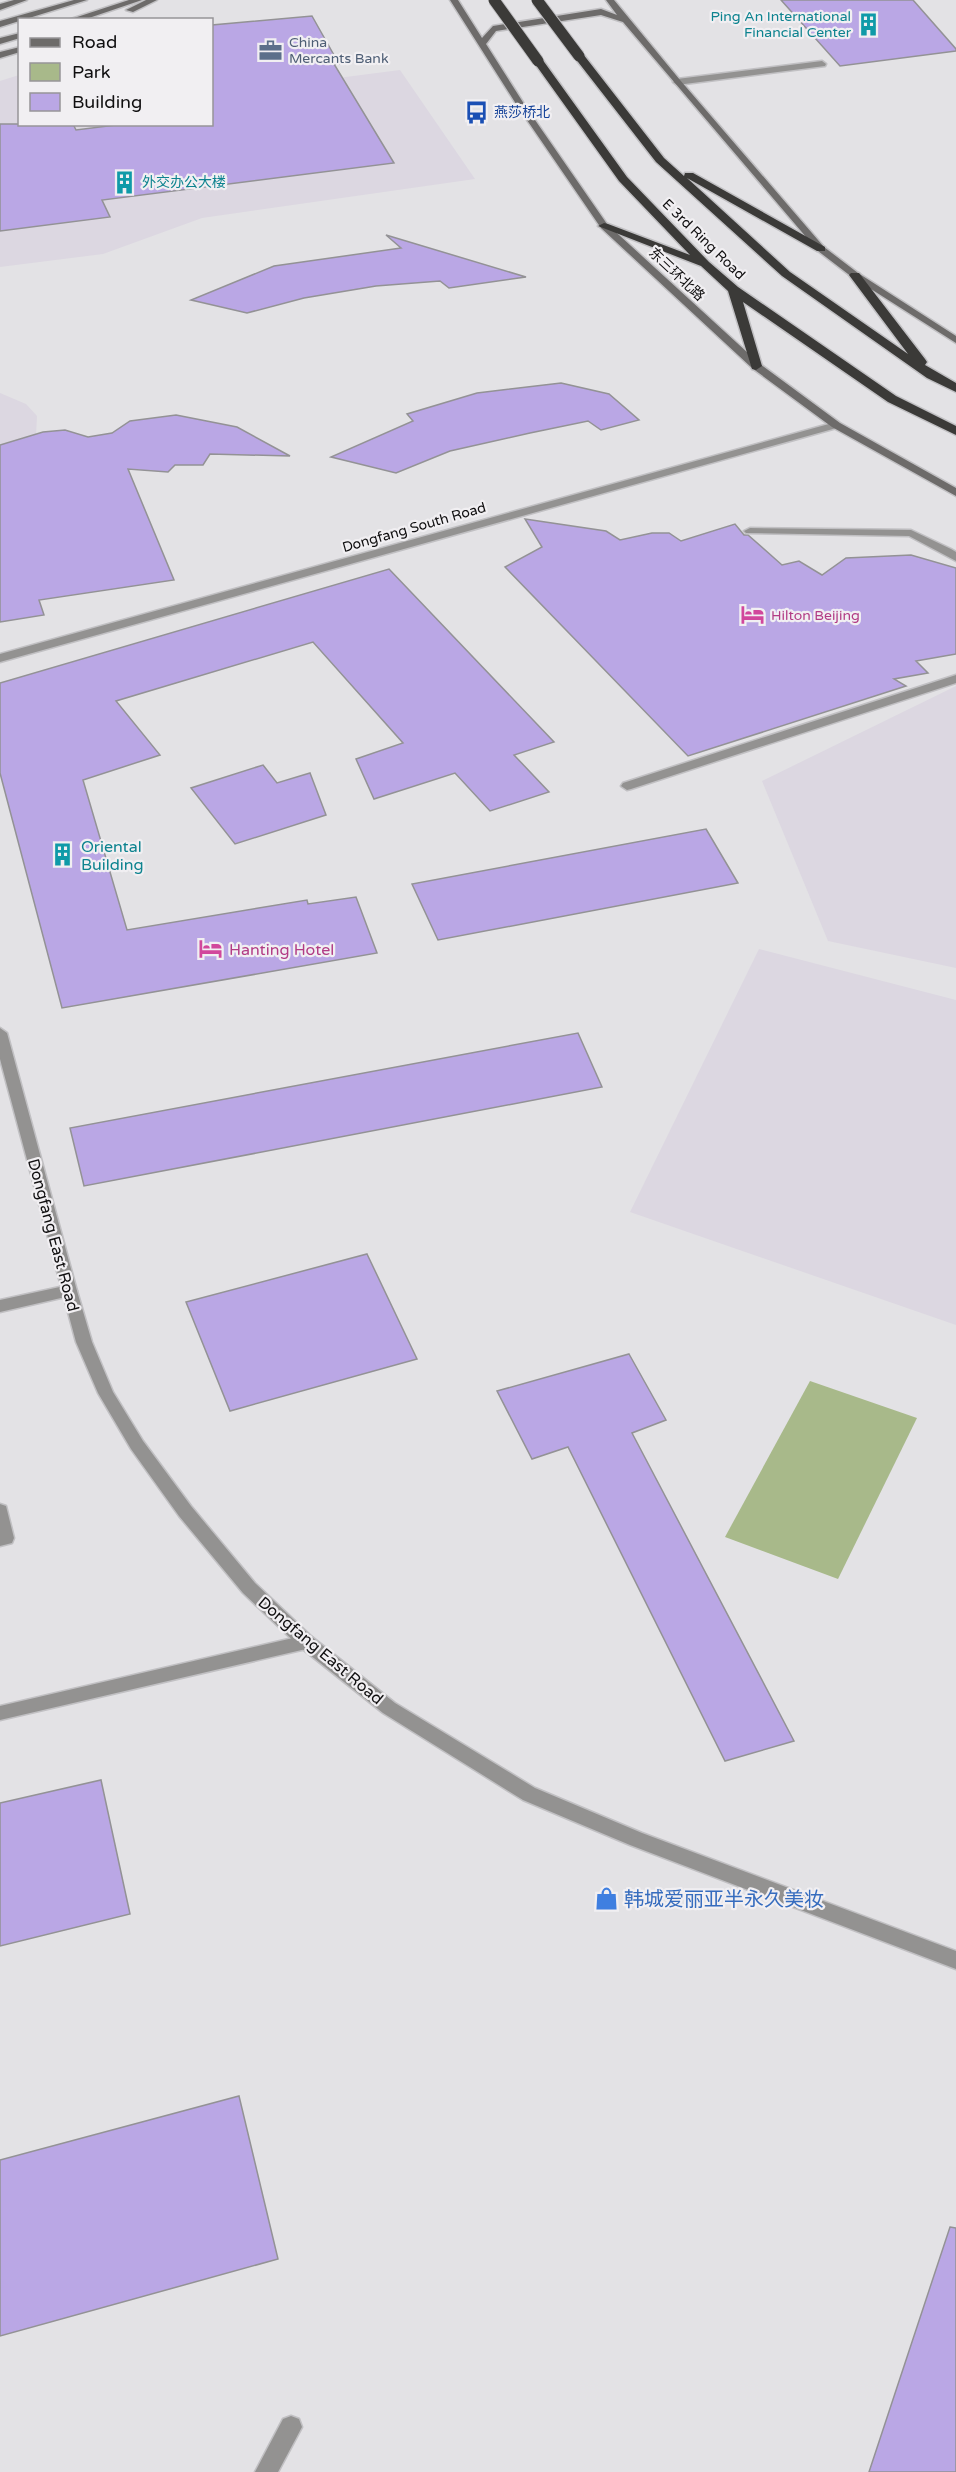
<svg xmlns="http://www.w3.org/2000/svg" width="956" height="2472" viewBox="0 0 956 2472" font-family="'Varela Round','Noto Sans SC',sans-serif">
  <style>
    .built { fill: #dcd7e1 }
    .green { fill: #a8b98a }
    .building { fill: #baa7e5; stroke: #939295; stroke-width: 1.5 }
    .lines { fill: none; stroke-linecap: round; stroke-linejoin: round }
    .lane-casing { stroke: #c1c0c3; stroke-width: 3 }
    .street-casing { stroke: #c1c0c3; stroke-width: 3 }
    .secondary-casing { stroke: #c1c0c3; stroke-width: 3 }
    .highway-casing { stroke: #c1c0c3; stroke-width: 3 }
    .lane { fill: #939291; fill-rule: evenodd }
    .street { fill: #939291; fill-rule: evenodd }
    .secondary { fill: #6d6b6a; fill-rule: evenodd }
    .highway { fill: #3b3a38; fill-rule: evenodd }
    .highway-bridge-casing { stroke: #c1c0c3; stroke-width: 13; stroke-linecap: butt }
    .highway-bridge { stroke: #3b3a38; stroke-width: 11 }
    .labels { text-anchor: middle; stroke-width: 4.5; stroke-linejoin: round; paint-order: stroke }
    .far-culture-label { font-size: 14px; fill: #0d838f; stroke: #f1eff2; text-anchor: end }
    .far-service-label { font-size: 14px; fill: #4e5e75; stroke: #f1eff2; text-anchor: start }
    .far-transit-label { font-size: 14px; fill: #164399; stroke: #f1eff2; text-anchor: start }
    .far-street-label { font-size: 14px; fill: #100f10; stroke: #f1eff2 }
    .far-hotel-label { font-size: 14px; fill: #b23c85; stroke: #f1eff2; text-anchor: start }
    .culture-label { font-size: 16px; fill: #0d838f; stroke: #f1eff2; text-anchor: start }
    .hotel-label { font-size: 16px; fill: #b23c85; stroke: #f1eff2; text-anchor: start }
    .street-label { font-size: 16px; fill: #100f10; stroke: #f1eff2 }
    .near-shop-label { font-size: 20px; fill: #366cbe; stroke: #f1eff2; text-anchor: start }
  </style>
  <rect width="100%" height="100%" fill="#e3e2e5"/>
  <g class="built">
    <polygon points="400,70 475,179 202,218 103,254 0,267 0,81 19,75 20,124 212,124 212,94"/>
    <polygon points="0,393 26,404 37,416 36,436 0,461"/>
    <polygon points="956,686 956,968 828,941 762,781"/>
    <polygon points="759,949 956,1000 956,1325 630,1212"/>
  </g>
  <polygon class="green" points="810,1381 917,1418 838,1579 725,1537"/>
  <g class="building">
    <polygon points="781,0 913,0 956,49 956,51 840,66"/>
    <polygon points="312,16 339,64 334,64 394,163 102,200 110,217 0,231 0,124 73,124 76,130 124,124 212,124 212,25"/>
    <polygon points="386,235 526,277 449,288 440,281 376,286 304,298 247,313 191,300 274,266 401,248"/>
    <polygon points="561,383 609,394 639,420 601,430 588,421 530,433 450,451 396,473 331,457 413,421 407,414 477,393"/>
    <polygon points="176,415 237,427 290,456 210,454 203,465 175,465 168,472 128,469 174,580 39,600 44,615 0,622 0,445 43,432 65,430 88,437 112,433 130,421"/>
    <polygon points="525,519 606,531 620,540 652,533 669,533 681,541 735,524 744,535 748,535 782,565 799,561 822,575 846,558 911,555 956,568 956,654 916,661 928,673 894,679 906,686 688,756 505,567 542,547"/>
    <polygon points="389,569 554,742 514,755 549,792 490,811 455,773 374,799 356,759 403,743 313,642 116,701 160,755 83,780 127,930 307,900 308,904 356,897 377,953 62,1008 0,773 0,683"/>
    <polygon points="263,765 277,783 310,773 326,815 235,844 191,788"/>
    <polygon points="706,829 738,883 438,940 412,884"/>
    <polygon points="578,1033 602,1087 84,1186 70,1128"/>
    <polygon points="367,1254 417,1359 230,1411 186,1302"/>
    <polygon points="629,1354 666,1420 632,1433 794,1741 725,1761 568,1447 532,1459 497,1391"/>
    <polygon points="101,1780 130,1914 0,1946 0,1803"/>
    <polygon points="239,2096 278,2259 0,2336 0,2160"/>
    <polygon points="950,2227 956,2228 956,2472 869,2472"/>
  </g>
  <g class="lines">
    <defs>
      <g id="lane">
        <polygon points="822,61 826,64 825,66 677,85 673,82 677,79"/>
        <polygon points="750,528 911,530 951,549 956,552 956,561 909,536 746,533 744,531"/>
        <polygon points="956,675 956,683 631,789 627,790 621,786 623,783"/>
        <polygon points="69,1285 74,1287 77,1291 74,1295 0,1312 0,1300"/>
        <polygon points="0,1504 6,1506 14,1538 12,1543 0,1546"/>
        <polygon points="306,1635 312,1637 315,1642 312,1647 306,1649 0,1720 0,1706"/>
      </g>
      <g id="street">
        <polygon points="836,422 841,425 840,427 0,662 0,654"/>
        <polygon points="0,1028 7,1033 77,1291 92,1342 113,1392 143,1441 191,1506 255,1583 312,1637 395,1703 535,1788 642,1833 956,1951 956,1969 630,1845 523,1800 383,1713 300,1647 243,1593 179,1516 131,1449 98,1393 76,1342 0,1059"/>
        <polygon points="291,2416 299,2419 302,2427 278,2472 255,2472 283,2419"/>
      </g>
      <g id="secondary">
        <polygon points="14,0 27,0 0,10 0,4"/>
        <polygon points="74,0 87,0 0,27 0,21"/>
        <polygon points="129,0 142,0 83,20 68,20"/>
        <polygon points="146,0 157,0 133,12 126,10"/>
        <polygon points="450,0 458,0 482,38 493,26 601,9 617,15 606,0 614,0 680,80 824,247 858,273 956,336 956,343 852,277 818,251 623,22 601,15 496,31 486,44 526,107 607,224 760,364 840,423 956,488 956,496 832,427 752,368 601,228 518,107"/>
        <polygon points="20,33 20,38 0,44 0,38"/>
        <polygon points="20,47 20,52 0,58 0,52"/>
      </g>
      <g id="highway">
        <polygon points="579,53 583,54 664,158 684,176 685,173 693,173 825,247 825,251 817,251 687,178 790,272 908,354 849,275 851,273 859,273 925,359 927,362 925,365 956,383 956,392 927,378 782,276 656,162 575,58 575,54"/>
        <polygon points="538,58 542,59 627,177 709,262 738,287 896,396 956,426 956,435 888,402 743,302 762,366 756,370 752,369 728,291 701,266 598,226 604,223 608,224 690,255 619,181 533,61"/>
      </g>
    </defs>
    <use href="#lane" class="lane-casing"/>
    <use href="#street" class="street-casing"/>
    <use href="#secondary" class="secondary-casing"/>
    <use href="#highway" class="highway-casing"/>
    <use href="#lane" class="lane"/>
    <use href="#street" class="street"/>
    <use href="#secondary" class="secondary"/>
    <use href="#highway" class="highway"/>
    <defs>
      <g id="highway-bridge">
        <polyline points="494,0 538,61"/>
        <polyline points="537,0 579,56"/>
      </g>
    </defs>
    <use href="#highway-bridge" class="highway-bridge-casing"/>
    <use href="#highway-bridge" class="highway-bridge"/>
  </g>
  <defs>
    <symbol id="building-bare" viewBox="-9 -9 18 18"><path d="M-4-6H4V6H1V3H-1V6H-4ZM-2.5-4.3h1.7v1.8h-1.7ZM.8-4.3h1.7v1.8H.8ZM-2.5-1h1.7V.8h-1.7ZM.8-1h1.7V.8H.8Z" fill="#0f9aa8" stroke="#f1eff2" stroke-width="2.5" paint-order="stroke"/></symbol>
    <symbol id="office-bare" viewBox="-9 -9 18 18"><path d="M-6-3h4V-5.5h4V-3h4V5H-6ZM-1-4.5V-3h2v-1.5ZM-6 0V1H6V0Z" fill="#5c6f8a" stroke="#f1eff2" stroke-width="2.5" paint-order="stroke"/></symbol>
    <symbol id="bus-bare" viewBox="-9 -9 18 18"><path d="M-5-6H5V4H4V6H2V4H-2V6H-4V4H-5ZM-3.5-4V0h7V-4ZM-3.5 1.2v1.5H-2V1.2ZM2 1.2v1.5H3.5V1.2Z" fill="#1a4fb4" stroke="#f1eff2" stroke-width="2.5" paint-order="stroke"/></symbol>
    <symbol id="hotel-bare" viewBox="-9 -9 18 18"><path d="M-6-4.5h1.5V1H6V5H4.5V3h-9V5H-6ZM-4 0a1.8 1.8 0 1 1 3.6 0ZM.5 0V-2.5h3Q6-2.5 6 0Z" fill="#d1479c" stroke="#f1eff2" stroke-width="2.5" paint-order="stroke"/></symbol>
    <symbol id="shop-bare" viewBox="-9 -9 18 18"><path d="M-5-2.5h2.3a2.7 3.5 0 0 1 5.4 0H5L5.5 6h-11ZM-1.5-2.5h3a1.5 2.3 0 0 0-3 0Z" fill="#3f7fe0" stroke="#f1eff2" stroke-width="2.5" paint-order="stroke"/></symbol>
  </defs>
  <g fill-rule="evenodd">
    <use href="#building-bare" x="852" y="8" width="33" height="33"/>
    <use href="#office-bare" x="254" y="34" width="33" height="33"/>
    <use href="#bus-bare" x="460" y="96" width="33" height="33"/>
    <use href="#building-bare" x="108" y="166" width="33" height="33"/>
    <use href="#hotel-bare" x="736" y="598" width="33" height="33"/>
    <use href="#building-bare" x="46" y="838" width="33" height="33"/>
    <use href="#hotel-bare" x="194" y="932" width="33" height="33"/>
    <use href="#shop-bare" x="590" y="1882" width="33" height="33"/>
  </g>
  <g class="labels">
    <g class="far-culture-label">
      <text x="851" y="21">Ping An International<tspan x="851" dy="16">Financial Center</tspan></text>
      <text x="142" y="187" text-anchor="start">外交办公大楼</text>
    </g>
    <g class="far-service-label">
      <text x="289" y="47">China<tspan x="289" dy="16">Mercants Bank</tspan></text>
    </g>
    <g class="far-transit-label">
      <text x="494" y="117">燕莎桥北</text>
    </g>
    <g class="far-street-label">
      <text transform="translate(704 239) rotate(44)" y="5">E 3rd Ring Road</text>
      <text transform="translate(677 274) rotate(43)" y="5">东三环北路</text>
      <text transform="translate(414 527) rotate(-16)" y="5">Dongfang South Road</text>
    </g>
    <g class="far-hotel-label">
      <text x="771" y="620">Hilton Beijing</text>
    </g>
    <g class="culture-label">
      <text x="81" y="852">Oriental<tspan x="81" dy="18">Building</tspan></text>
    </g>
    <g class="hotel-label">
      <text x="229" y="955">Hanting Hotel</text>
    </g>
    <g class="street-label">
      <text transform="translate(54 1235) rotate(75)" y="6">Dongfang East Road</text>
      <text transform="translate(321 1650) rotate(40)" y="6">Dongfang East Road</text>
    </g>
    <g class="near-shop-label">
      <text x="624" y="1906">韩城爱丽亚半永久美妆</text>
    </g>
  </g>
  <rect x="18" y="18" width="195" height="108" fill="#f1eff2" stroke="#979598" stroke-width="1.5"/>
  <rect x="30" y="38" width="30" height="9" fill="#6d6b6a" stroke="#979598" stroke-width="1.5"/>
  <text x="72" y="48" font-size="18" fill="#100f10">Road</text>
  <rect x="30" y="63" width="30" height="18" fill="#a8b98a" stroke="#979598" stroke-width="1.5"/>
  <text x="72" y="78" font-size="18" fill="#100f10">Park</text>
  <rect x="30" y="93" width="30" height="18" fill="#baa7e5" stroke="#979598" stroke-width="1.5"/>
  <text x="72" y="108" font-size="18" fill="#100f10">Building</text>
</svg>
